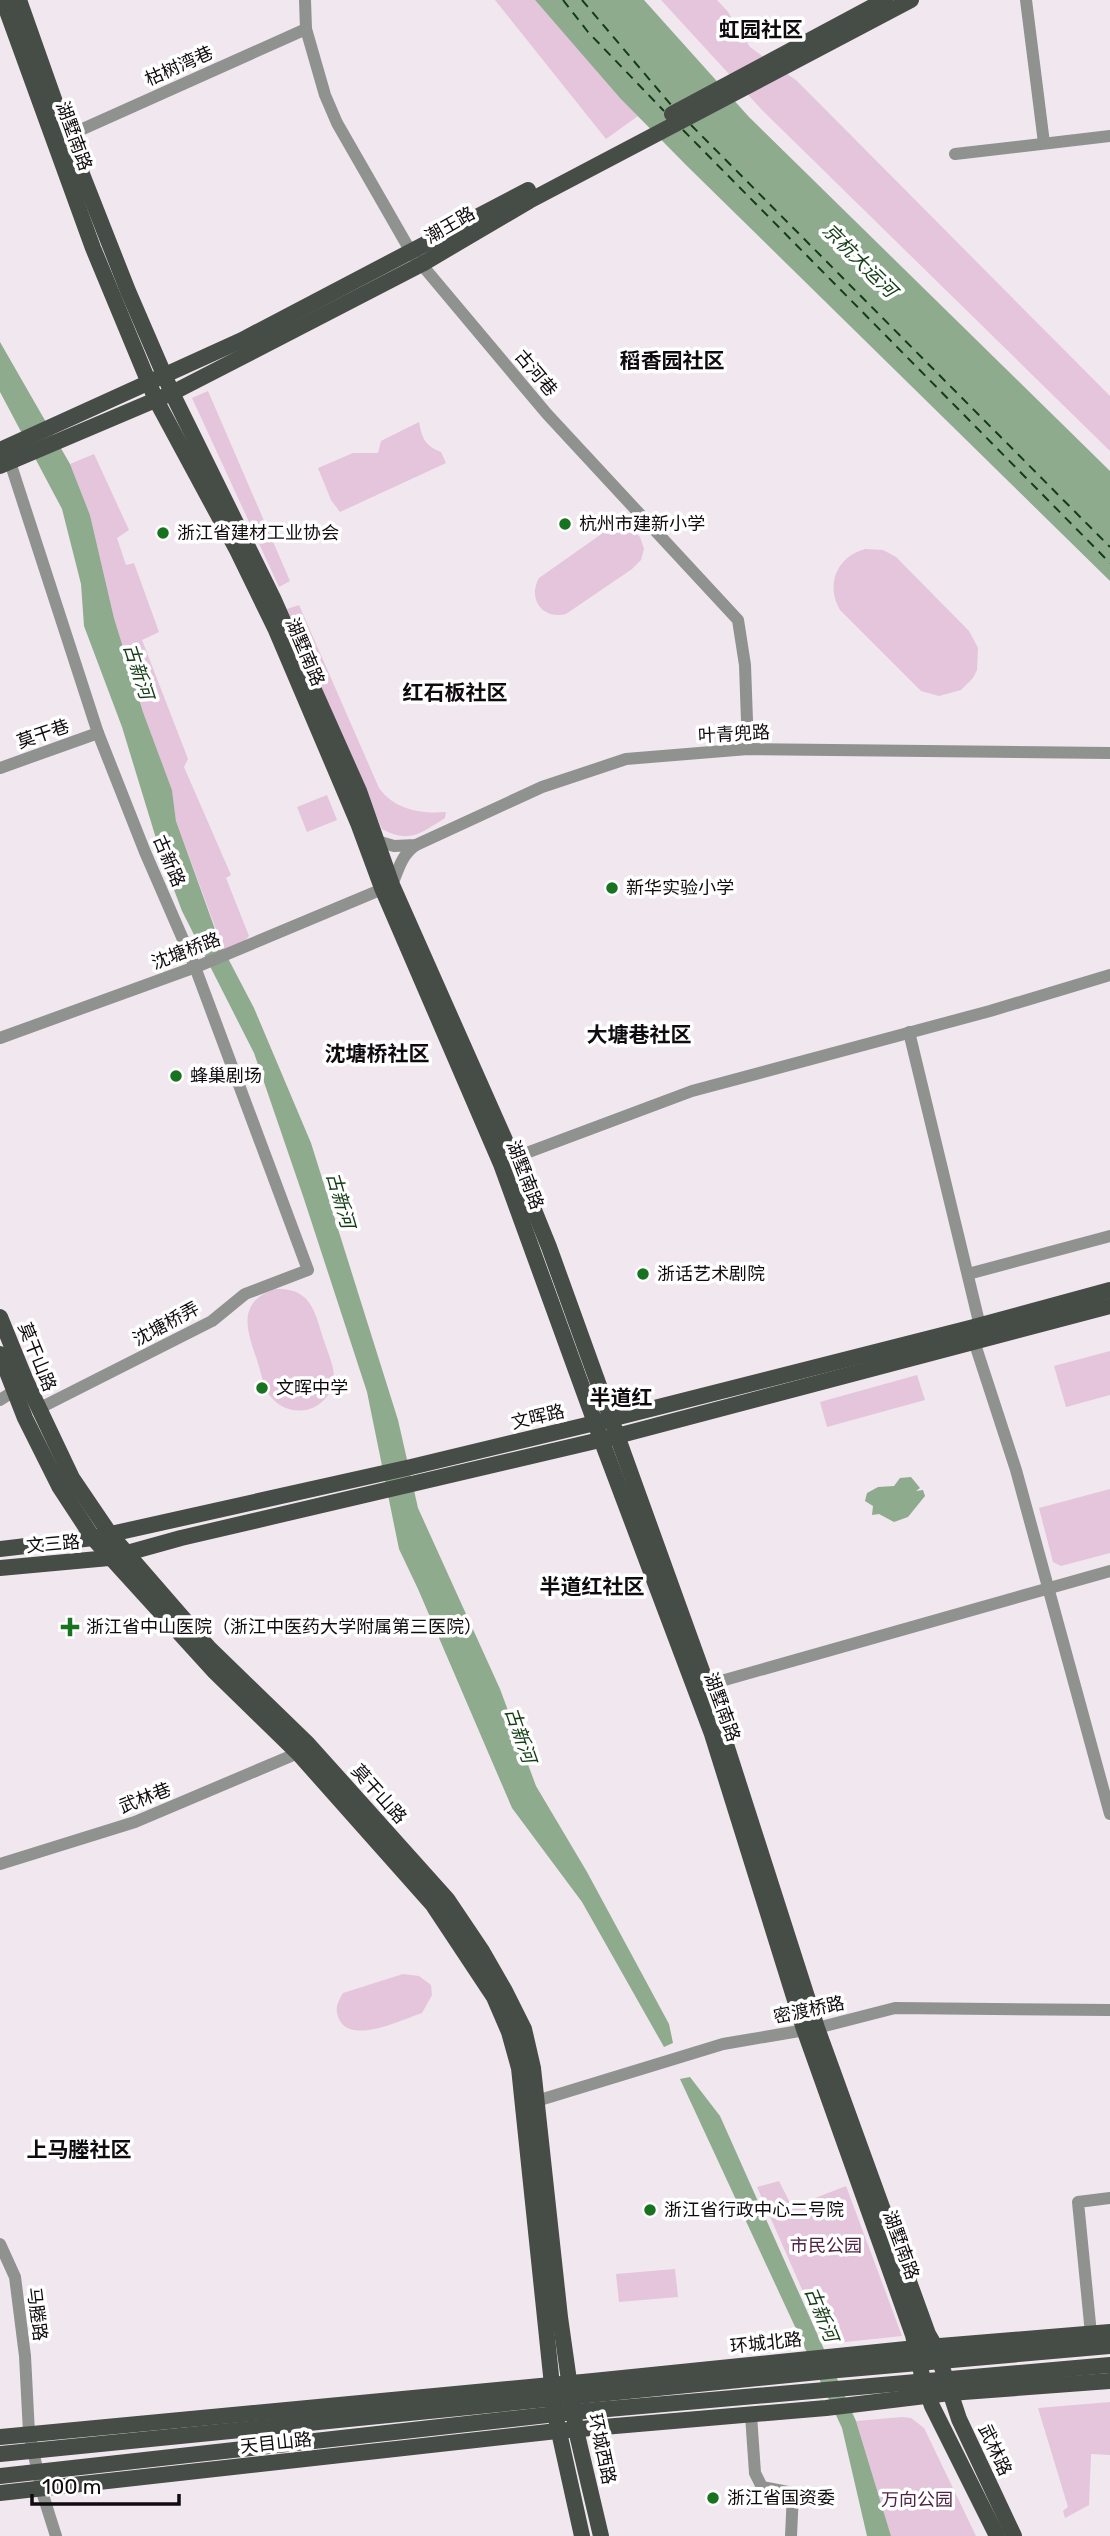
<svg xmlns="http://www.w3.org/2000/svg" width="1110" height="2536" viewBox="0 0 1110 2536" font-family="Rubik,'Noto Sans SC',sans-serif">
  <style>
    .green { fill: #e4c5dc }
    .water { fill: #8fab8e }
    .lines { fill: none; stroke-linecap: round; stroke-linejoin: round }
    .ferry { stroke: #123d14; stroke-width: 2; stroke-dasharray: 9 7; stroke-linecap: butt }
    .minor { stroke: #8f928f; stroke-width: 12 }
    .major { stroke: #464c46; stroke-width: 16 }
    .poi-dot { fill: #177320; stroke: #fff; stroke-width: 2.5 }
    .labels { text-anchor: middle; stroke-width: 7; stroke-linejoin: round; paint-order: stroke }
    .street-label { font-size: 18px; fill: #0f0b0e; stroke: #fff }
    .poi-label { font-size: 18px; fill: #0f0b0e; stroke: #fff; text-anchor: start }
    .park-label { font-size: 18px; fill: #4f2346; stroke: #fff }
    .water-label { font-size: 19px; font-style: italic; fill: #123d14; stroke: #fff }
    .quarter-label { font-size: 21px; font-weight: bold; fill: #0f0b0e; stroke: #fff }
  </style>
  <rect width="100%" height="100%" fill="#f1e7ef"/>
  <g class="green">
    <polygon points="495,0 535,0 638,116 606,139"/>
    <polygon points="661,0 717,0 728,12 750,47 797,81 1110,396 1110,451 762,110"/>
    <polygon points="208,391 290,581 279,587 192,398"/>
    <path d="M419,422C422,438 425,446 441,452L446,463L340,512L331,500L318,468L353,453H378L381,441Z"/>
    <polygon points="94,454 129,530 117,538 126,565 134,563 159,632 142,640 188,759 184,767 231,875 226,878 249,936 241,945 224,951 176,821 172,790 143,712 114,618 90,515 70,464"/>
    <path d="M618,526L630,528L640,537L644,549L641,560L632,569L566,614C543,620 527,599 539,578L610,528Z"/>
    <path d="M865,549L883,550L896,557L969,631L978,648L977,670L973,678L961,690L939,696L921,691L840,610C825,584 837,557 865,549Z"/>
    <path d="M299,605L379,788C395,810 421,814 446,812L445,818C421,833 410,844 382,829L287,609Z"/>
    <polygon points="327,795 337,820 307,832 297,807"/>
    <path d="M275,1289C312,1287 315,1313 324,1341C328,1353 334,1366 334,1378C333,1389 327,1399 318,1405C301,1416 277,1410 267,1391C263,1382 260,1370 257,1360C247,1331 236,1302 275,1289Z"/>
    <polygon points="1110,1351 1110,1395 1066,1407 1054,1366"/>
    <polygon points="917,1375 925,1400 827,1427 820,1402"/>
    <polygon points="1110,1489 1110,1553 1061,1566 1053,1562 1039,1508"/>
    <path d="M403,1974L419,1976L431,1985L432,1995L422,2013C401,2020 351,2045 339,2019C334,2008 338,2002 343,1993Z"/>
    <polygon points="779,2181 792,2207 846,2186 902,2336 826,2344 757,2187"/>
    <polygon points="675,2269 678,2297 619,2302 616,2274"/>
    <polygon points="1110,2402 1110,2455 1091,2454 1089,2505 1065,2518 1063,2511 1068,2507 1038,2408"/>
    <polygon points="902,2417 911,2418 924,2428 976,2536 891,2536 856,2421"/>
  </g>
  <g class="water">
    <polygon points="535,0 644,0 749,117 1110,471 1110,581 686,165 620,98"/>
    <polygon points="0,342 70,464 90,515 114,618 143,712 172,790 176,821 220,943 254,1008 311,1143 398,1420 418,1508 500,1689 536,1786 587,1872 669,2024 673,2043 664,2047 582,1902 512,1808 418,1589 399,1549 367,1392 304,1199 254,1053 182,911 162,858 122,727 84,626 81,584 62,509 0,392"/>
    <polygon points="911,1477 920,1488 916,1491 923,1490 925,1496 908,1517 894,1522 879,1514 872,1515 873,1506 865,1501 867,1493 878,1487 894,1486 900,1478"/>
    <polygon points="690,2077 720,2116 856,2421 891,2536 867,2536 842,2428 680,2079"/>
  </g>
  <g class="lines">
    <g class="ferry">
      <polyline points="563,0 588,32 664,111"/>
      <polyline points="582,0 672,106"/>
      <polyline points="691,125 1110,547"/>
      <polyline points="683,130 1110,563"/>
    </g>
    <g class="minor">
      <polyline points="305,0 306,29 325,95 337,123 411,252 547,414 738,620 745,665 748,749"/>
      <polyline points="1026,0 1044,143"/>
      <polyline points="67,136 306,29"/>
      <polyline points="955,154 1110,136"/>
      <polyline points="10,462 98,733 145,852 195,967 308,1270 245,1294 212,1321 38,1409"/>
      <polyline points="0,768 98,733"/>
      <polyline points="377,841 394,846 416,845 542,787 626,759 748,749 1110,753"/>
      <polyline points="909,1032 980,1326"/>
      <path d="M0,1038L201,965L392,885C398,870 402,854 416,845"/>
      <polyline points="513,1158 692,1091 990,1011 1110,975"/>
      <polyline points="968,1274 1110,1236"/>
      <polyline points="972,1335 1016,1470 1110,1814"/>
      <polyline points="0,1400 14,1391"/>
      <polyline points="707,1685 1110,1571"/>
      <polyline points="0,1864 135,1822 298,1753"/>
      <polyline points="530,2103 723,2044 817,2028 895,2008 1110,2010"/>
      <polyline points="0,2244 15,2277 25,2356 29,2433 43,2495 56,2536"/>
      <polyline points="1091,2334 1078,2202 1110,2198"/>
      <polyline points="751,2415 755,2473 762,2487 793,2493 791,2536"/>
    </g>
    <g class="major">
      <polyline points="3,0 93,248 156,400 237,550 276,630 358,823 382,888 501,1164 601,1439 712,1734 804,2029 913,2335 923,2380 932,2406 997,2536"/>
      <polyline points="19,0 67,136 128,291 172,393 273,598 359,791 392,885 513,1158 549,1247 707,1685 817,2028 928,2334 935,2346 959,2419 1014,2536"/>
      <polyline points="672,114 885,0"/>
      <polyline points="0,450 242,340 528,190"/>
      <polyline points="0,466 172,393 422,264 529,201 911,0"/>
      <polyline points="0,1317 26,1381 72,1478 110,1534 209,1648 308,1744 447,1899 482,1951 505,1991 524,2029 533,2068 560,2317 576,2430 601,2536"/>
      <polyline points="0,1354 25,1418 59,1486 93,1538 215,1672 298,1753 433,1905 494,1997 509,2032 519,2068 555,2414 582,2536"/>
      <polyline points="0,1549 93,1538 411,1467 595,1423 970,1328 1110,1290"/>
      <polyline points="0,1568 109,1558 181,1538 617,1436 1110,1306"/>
      <polyline points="0,2437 593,2381 916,2348 1110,2332"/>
      <polyline points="0,2454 838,2370 1110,2346"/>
      <polyline points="0,2476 574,2412 1110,2365"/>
      <polyline points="0,2493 557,2431 826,2408 950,2393 1110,2381"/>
    </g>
  </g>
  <g class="poi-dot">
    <circle cx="565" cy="524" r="7"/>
    <circle cx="163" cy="533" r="7"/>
    <circle cx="612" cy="888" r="7"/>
    <circle cx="176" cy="1076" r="7"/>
    <circle cx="643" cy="1274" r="7"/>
    <circle cx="262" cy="1388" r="7"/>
    <path d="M66.5 1616.5h7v7h7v7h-7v7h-7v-7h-7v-7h7z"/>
    <circle cx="650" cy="2210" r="7"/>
    <circle cx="713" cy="2498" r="7"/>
  </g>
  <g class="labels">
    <g class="street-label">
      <text transform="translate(179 66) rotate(-24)" y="6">枯树湾巷</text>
      <text transform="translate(74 136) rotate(70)" y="6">湖墅南路</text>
      <text transform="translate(450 225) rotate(-30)" y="6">潮王路</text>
      <text transform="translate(536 373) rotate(50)" y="6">古河巷</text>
      <text transform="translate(305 652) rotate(67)" y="6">湖墅南路</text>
      <text transform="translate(43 734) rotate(-19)" y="6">莫干巷</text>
      <text transform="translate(734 734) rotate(-3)" y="6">叶青兜路</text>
      <text transform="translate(169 861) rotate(67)" y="6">古新路</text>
      <text transform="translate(186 951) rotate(-21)" y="6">沈塘桥路</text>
      <text transform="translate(525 1175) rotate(69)" y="6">湖墅南路</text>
      <text transform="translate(166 1324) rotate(-28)" y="6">沈塘桥弄</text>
      <text transform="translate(37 1357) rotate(68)" y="6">莫干山路</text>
      <text transform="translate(538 1417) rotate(-13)" y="6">文晖路</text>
      <text transform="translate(53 1544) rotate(-5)" y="6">文三路</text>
      <text transform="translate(722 1707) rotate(70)" y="6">湖墅南路</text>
      <text transform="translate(379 1794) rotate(48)" y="6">莫干山路</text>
      <text transform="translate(145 1798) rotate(-21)" y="6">武林巷</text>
      <text transform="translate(809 2010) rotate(-12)" y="6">密渡桥路</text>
      <text transform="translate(901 2245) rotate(70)" y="6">湖墅南路</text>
      <text transform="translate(37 2314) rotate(83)" y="6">马塍路</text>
      <text transform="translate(766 2343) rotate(-6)" y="6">环城北路</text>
      <text transform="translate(276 2443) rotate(-6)" y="6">天目山路</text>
      <text transform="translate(602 2449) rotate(78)" y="6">环城西路</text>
      <text transform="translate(995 2450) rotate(65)" y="6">武林路</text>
    </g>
    <g class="poi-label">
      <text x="579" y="530">杭州市建新小学</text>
      <text x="177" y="539">浙江省建材工业协会</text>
      <text x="626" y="894">新华实验小学</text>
      <text x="190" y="1082">蜂巢剧场</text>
      <text x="657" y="1280">浙话艺术剧院</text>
      <text x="276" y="1394">文晖中学</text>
      <text x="86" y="1633">浙江省中山医院（浙江中医药大学附属第三医院）</text>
      <text x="664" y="2216">浙江省行政中心二号院</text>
      <text x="727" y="2504">浙江省国资委</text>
    </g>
    <g class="park-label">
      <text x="826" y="2252">市民公园</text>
      <text x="917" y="2506">万向公园</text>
    </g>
    <g class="water-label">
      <text transform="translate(860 260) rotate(45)" y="7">京杭大运河</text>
      <text transform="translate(139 671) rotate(72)" y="7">古新河</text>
      <text transform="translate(341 1200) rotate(74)" y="7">古新河</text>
      <text transform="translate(521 1735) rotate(71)" y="7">古新河</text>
      <text transform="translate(822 2314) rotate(68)" y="7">古新河</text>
    </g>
    <g class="quarter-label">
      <text x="761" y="37">虹园社区</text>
      <text x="672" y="368">稻香园社区</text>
      <text x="455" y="700">红石板社区</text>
      <text x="639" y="1042">大塘巷社区</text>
      <text x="377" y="1061">沈塘桥社区</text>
      <text x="621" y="1405">半道红</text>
      <text x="592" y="1594">半道红社区</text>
      <text x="79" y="2157">上马塍社区</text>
    </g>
  </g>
  <path d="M32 2494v10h147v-10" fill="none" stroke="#0f0b0e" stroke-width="3.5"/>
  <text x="42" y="2494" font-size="21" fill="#0f0b0e" stroke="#ffffff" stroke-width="5" paint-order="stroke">100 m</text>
</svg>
